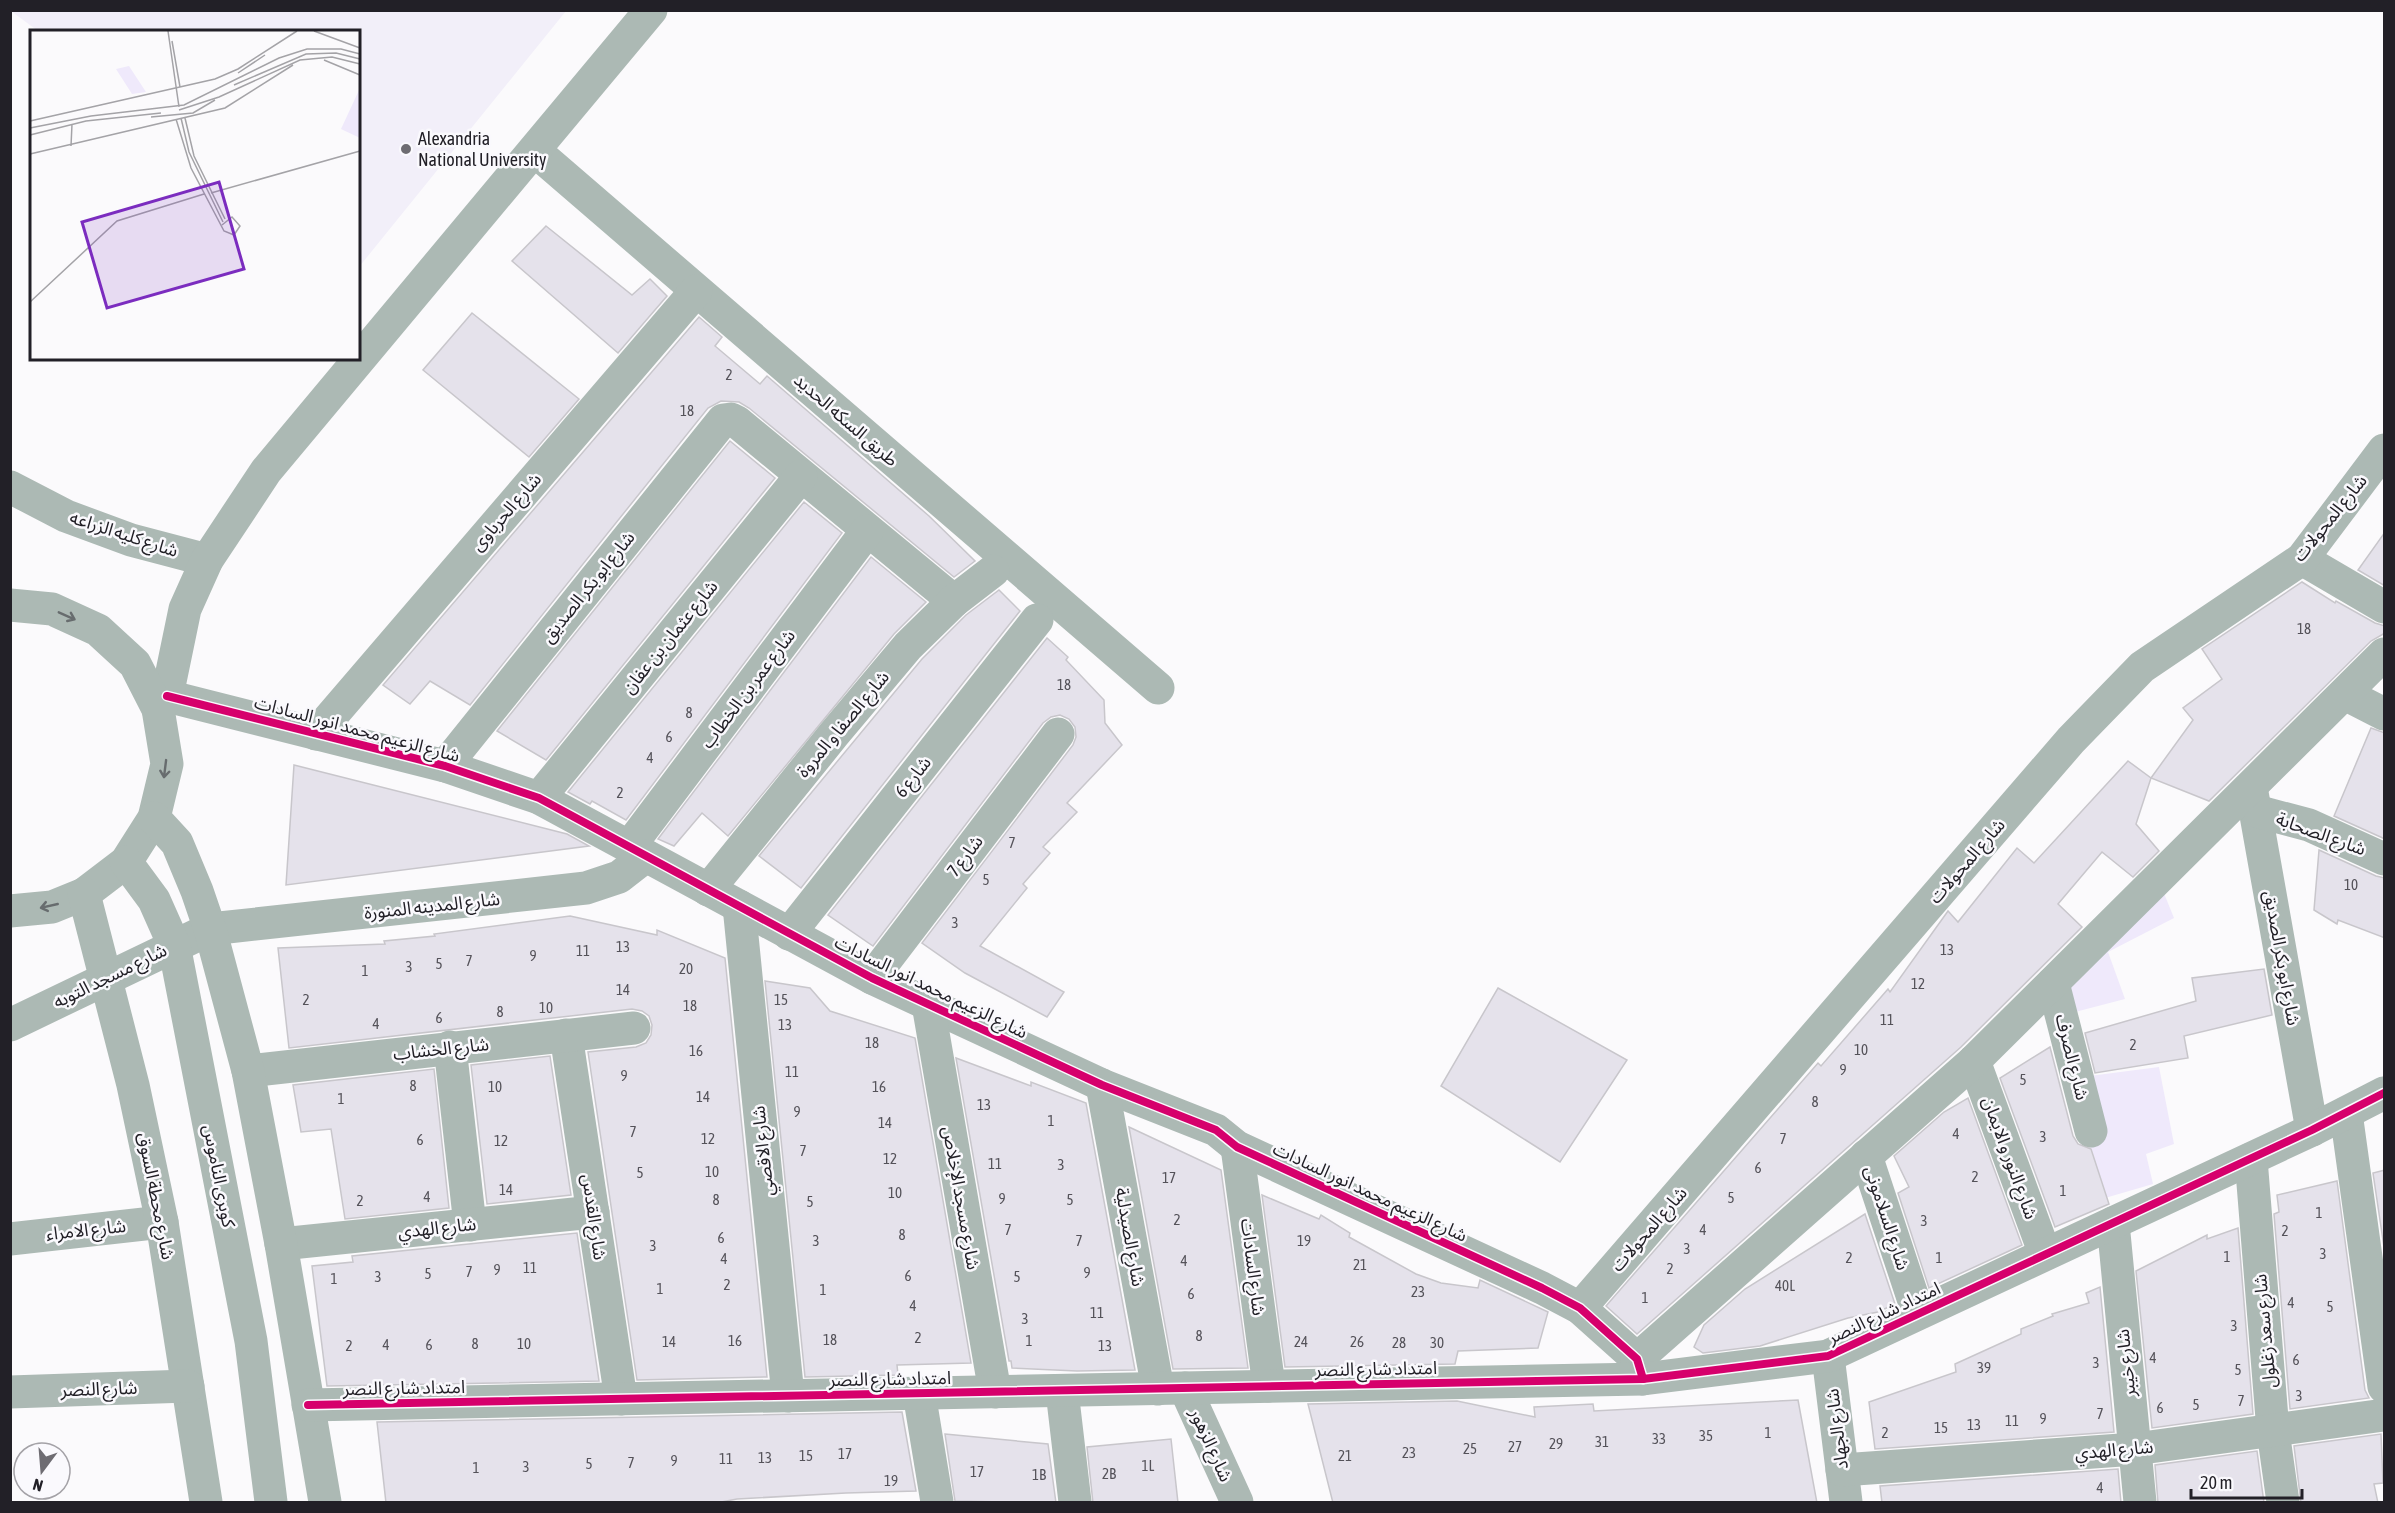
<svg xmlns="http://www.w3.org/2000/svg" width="2395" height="1513" viewBox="0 0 2395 1513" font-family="'Asap Condensed','Noto Sans Arabic',sans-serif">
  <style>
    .built { fill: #f2eff9 }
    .green { fill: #efe9fb }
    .building { fill: #e5e2eb; stroke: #c8c6cb; stroke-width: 1.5 }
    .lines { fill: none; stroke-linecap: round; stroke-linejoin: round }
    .minor { stroke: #acb9b4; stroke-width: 33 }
    .tertiary { stroke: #acb9b4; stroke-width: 33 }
    .cycleway-casing { stroke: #faf9fd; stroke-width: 11 }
    .cycleway { stroke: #d6006c; stroke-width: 8 }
    .oneway { stroke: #676c6e }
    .poi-dot { fill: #6e6c72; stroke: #faf9fd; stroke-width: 2 }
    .labels { text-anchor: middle; stroke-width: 5; stroke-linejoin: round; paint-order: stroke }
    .number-label { font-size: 15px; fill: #545259 }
    .poi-label { font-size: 18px; fill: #222027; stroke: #faf9fd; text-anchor: start }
    .street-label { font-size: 18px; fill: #222027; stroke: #faf9fd }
    .inset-road { fill: none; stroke: #a4a3a7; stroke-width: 1.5 }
    .view { fill: #7b2cbf; fill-opacity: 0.15; stroke: #7b2cbf; stroke-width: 3 }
    .inset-edge { fill: none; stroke: #222027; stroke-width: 3 }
  </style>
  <rect width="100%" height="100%" fill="#fbfafc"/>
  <polygon class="built" points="11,11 11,10 566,11 359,267 358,32 38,31"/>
  <g class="green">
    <polygon points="2159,881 2174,918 2108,952 2125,999 2075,1012 2056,972"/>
    <polygon points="2159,1067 2174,1144 2146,1154 2153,1184 2088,1203 2074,1078"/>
  </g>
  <g class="building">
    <polygon points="546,226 632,295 650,279 667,296 618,353 512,261"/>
    <polygon points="472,313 579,399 529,457 423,370"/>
    <polygon points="699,317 722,337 715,346 760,384 767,376 929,516 975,561 954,577 749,408 739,402 721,401 708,408 470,705 430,681 410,704 383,685"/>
    <polygon points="730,441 775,478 546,760 497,731"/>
    <polygon points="804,502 842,533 626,820 592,801 590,804 568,792"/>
    <polygon points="2385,532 2385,586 2358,570"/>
    <polygon points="871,557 926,602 894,634 728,836 702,813 674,846 658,839"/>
    <polygon points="2302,582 2335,603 2336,601 2375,623 2385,626 2385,633 2371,641 2209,801 2151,778 2193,720 2183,708 2222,679 2202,649"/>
    <polygon points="999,590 1020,611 801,888 759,856 922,659 966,615"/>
    <polygon points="1047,638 1068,657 1066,660 1104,700 1105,723 1122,745 1067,803 1077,812 1043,847 1050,853 1023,884 1027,888 980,946 1064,992 1047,1017 965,973 922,943 1073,745 1076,737 1075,727 1069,719 1060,715 1051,717 1043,723 873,946 828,915"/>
    <polygon points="2371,728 2385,733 2385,839 2334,816"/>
    <polygon points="2128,761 2151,778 2136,824 2159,851 2133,877 2102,852 2058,904 2082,927 1961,1047 1637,1334 1606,1306 1818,1063 1821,1066 1888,989 1890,992 1948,911 1958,922 2017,848 2034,863"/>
    <polygon points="294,765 567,834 589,846 286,885"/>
    <polygon points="2319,850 2376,876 2385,878 2385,938 2338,920 2337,924 2314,910"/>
    <polygon points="570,916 657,935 657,930 725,958 767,1377 637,1380 588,1052 636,1047 646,1043 651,1035 652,1025 649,1016 642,1011 632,1009 289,1048 278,948 385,944 384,941 435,936 434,934"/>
    <polygon points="2264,969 2272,1015 2184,1036 2188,1058 2095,1073 2085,1033 2196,1001 2192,978"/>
    <polygon points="765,981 810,988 830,1011 915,1038 971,1363 897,1365 898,1375 805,1377"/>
    <polygon points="1498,988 1627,1060 1560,1162 1441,1086"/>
    <polygon points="2050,1047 2073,1136 2078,1144 2091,1149 2109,1204 2055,1227 2000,1078"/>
    <polygon points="550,1056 571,1195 487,1204 471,1065"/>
    <polygon points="956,1058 1031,1086 1031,1082 1086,1103 1135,1370 1077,1371 1012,1368 1011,1361 1009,1361"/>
    <polygon points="434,1069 449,1208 345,1219 331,1129 301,1132 293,1085"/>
    <polygon points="1968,1098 2022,1245 1929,1288 1898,1193 1909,1187 1894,1156 1944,1112"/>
    <polygon points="1129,1127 1221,1170 1248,1368 1173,1369"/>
    <polygon points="2385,1170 2385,1254 2373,1173"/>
    <polygon points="2337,1181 2365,1390 2369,1398 2290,1409 2274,1214 2279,1212 2277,1195"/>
    <polygon points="1262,1195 1319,1219 1321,1215 1350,1233 1349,1237 1416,1274 1441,1283 1478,1288 1480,1280 1548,1312 1538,1348 1458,1351 1455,1364 1285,1367"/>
    <polygon points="1865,1214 1895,1304 1878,1312 1848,1318 1760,1346 1703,1353 1694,1347 1704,1325 1745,1289"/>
    <polygon points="2238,1228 2253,1414 2152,1428 2136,1271 2207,1235 2207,1239"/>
    <polygon points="577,1233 599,1381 327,1386 312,1266 353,1262 352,1256"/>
    <polygon points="2100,1287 2114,1432 1875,1449 1869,1402 1956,1372 1955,1364 2021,1334 2021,1329 2053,1316 2052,1314 2089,1303 2086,1293"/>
    <polygon points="1798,1400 1817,1503 1333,1503 1308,1404 1457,1401 1535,1417 1534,1407 1593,1404 1594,1411"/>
    <polygon points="902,1412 916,1491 846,1493 737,1499 716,1503 386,1503 377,1422"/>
    <polygon points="945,1434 1048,1444 1056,1503 955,1501"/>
    <polygon points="2381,1434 2383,1483 2374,1484 2378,1503 2301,1503 2294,1446"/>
    <polygon points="1171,1439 1178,1503 1093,1503 1087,1447"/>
    <polygon points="2257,1451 2264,1503 2158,1503 2155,1465"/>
    <polygon points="2118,1469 2121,1503 1882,1503 1880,1486"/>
  </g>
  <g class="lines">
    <g class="minor">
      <polyline points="535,151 1158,688"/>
      <polyline points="10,487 66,516 131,540 207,560"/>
      <polyline points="2302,559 2384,607"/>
      <polyline points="2345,694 2384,714"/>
      <polyline points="167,696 445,766 539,798 872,978 1102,1085 1216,1130 1237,1147 1542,1288 1580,1308 1637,1359 1643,1379"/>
      <polyline points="158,709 167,696 185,609 207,560 266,471 651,10"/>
      <polyline points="316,734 696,291"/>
      <polyline points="445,766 723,420 731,419 737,422 954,601"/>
      <polyline points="2251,787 2312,1130"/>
      <polyline points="539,798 801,476"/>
      <polyline points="2256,811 2309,825 2384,859"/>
      <polyline points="629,847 867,531"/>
      <polyline points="708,890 834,734 908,646 954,601 993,571"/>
      <polyline points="739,906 788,1396"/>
      <polyline points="789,934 1037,620"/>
      <polyline points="872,978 1058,734"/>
      <polyline points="2053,983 2091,1131"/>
      <polyline points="928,1004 995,1392"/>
      <polyline points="10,1025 210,929 586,888 619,877 646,856"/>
      <polyline points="566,1035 621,1399"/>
      <polyline points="450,1047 470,1225"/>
      <polyline points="1974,1061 2045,1254"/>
      <polyline points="248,1071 634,1028"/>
      <polyline points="1102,1085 1158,1389"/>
      <polyline points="2346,1113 2384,1387"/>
      <polyline points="1237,1147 1269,1386"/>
      <polyline points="1866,1156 1918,1313"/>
      <polyline points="2251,1159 2273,1431 2283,1502"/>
      <polyline points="2113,1223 2140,1502"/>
      <polyline points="10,1239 162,1222"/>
      <polyline points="281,1244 593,1212"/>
      <polyline points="1580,1308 2071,740 2142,667 2302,559 2384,450"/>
      <polyline points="1828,1356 1846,1502"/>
      <polyline points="1637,1359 1974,1061 2384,654"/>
      <polyline points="1185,1388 1237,1502"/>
      <polyline points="1062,1391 1075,1502"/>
      <polyline points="919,1393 937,1502"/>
      <polyline points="1842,1470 2135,1449 2384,1415"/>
    </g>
    <g class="tertiary">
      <polyline points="10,605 52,609 98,630 135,664 158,709 167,764 154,818 126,862 84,894 52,907 10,911"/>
      <polyline points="154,818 177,843 197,891 210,929 248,1071 281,1244 325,1502"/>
      <polyline points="126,862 154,900 174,945 251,1341 271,1502"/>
      <polyline points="84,894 133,1085 162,1222 206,1502"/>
      <polyline points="10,1392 188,1386"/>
      <polyline points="308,1405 1643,1379 1828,1356 2312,1130 2384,1093"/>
    </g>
    <defs>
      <g id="cycleway">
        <polyline points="167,696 445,766 539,798 872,978 1102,1085 1216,1130 1237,1147 1542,1288 1580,1308 1637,1359 1643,1379"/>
        <polyline points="308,1405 1643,1379 1828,1356 2312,1130 2384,1093"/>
      </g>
    </defs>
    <use href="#cycleway" class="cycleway-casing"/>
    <use href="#cycleway" class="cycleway"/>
  </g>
  <defs><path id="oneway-shaft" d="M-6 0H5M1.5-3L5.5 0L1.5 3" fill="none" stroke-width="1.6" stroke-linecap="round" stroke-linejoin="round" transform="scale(1.5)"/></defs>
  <g class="oneway">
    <use href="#oneway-shaft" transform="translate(67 616) rotate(24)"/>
    <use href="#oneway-shaft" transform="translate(165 769) rotate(97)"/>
    <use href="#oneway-shaft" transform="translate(49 906) rotate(167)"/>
  </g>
  <circle class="poi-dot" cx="406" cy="149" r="6"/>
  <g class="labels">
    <g class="number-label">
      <text x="729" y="380">2</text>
      <text x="687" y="416">18</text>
      <text x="2304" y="634">18</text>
      <text x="1064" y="690">18</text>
      <text x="689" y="718">8</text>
      <text x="669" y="742">6</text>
      <text x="650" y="763">4</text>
      <text x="620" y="798">2</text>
      <text x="1012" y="848">7</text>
      <text x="986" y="885">5</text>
      <text x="2351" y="890">10</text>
      <text x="955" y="928">3</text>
      <text x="623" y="952">13</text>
      <text x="1947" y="955">13</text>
      <text x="583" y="956">11</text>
      <text x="533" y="961">9</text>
      <text x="469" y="966">7</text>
      <text x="439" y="969">5</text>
      <text x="409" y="972">3</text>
      <text x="686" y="974">20</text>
      <text x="365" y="976">1</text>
      <text x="1918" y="989">12</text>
      <text x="623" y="995">14</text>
      <text x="306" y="1005">2</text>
      <text x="781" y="1005">15</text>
      <text x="690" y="1011">18</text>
      <text x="546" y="1013">10</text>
      <text x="500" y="1017">8</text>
      <text x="439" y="1023">6</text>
      <text x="1887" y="1025">11</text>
      <text x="376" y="1029">4</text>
      <text x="785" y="1030">13</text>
      <text x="872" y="1048">18</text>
      <text x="2133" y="1050">2</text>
      <text x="1861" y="1055">10</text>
      <text x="696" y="1056">16</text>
      <text x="1843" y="1075">9</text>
      <text x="792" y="1077">11</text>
      <text x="624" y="1081">9</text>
      <text x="2023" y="1085">5</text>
      <text x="413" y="1091">8</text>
      <text x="495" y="1092">10</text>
      <text x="879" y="1092">16</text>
      <text x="703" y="1102">14</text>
      <text x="341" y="1104">1</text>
      <text x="1815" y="1107">8</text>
      <text x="984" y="1110">13</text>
      <text x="797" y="1117">9</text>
      <text x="1051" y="1126">1</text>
      <text x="885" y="1128">14</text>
      <text x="633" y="1137">7</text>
      <text x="1956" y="1139">4</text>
      <text x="2043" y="1142">3</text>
      <text x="708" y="1144">12</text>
      <text x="1783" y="1144">7</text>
      <text x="420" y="1145">6</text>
      <text x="501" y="1146">12</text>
      <text x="803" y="1156">7</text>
      <text x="890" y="1164">12</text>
      <text x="995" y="1169">11</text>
      <text x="1061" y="1170">3</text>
      <text x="1758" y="1173">6</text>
      <text x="712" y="1177">10</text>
      <text x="640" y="1178">5</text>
      <text x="1975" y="1182">2</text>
      <text x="1169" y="1183">17</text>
      <text x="506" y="1195">14</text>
      <text x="2063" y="1196">1</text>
      <text x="895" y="1198">10</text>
      <text x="427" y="1202">4</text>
      <text x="1731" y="1203">5</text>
      <text x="1002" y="1204">9</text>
      <text x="716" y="1205">8</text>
      <text x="1070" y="1205">5</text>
      <text x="360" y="1206">2</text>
      <text x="810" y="1207">5</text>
      <text x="2319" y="1218">1</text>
      <text x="1177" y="1225">2</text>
      <text x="1924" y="1226">3</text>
      <text x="1008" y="1235">7</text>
      <text x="1703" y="1235">4</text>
      <text x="2285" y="1236">2</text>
      <text x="902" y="1240">8</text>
      <text x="721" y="1243">6</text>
      <text x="816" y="1246">3</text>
      <text x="1079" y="1246">7</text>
      <text x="1304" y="1246">19</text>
      <text x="653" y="1251">3</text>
      <text x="1687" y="1254">3</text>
      <text x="2323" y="1259">3</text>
      <text x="2227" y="1262">1</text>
      <text x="1849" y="1263">2</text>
      <text x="1939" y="1263">1</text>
      <text x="724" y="1264">4</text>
      <text x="1184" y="1266">4</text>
      <text x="1360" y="1270">21</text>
      <text x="530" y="1273">11</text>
      <text x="1670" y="1274">2</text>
      <text x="497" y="1275">9</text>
      <text x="469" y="1277">7</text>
      <text x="1087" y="1278">9</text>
      <text x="428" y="1279">5</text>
      <text x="908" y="1281">6</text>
      <text x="378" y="1282">3</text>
      <text x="1017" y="1282">5</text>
      <text x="334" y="1284">1</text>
      <text x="727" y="1290">2</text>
      <text x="1785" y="1291">40L</text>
      <text x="660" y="1294">1</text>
      <text x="823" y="1295">1</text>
      <text x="1418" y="1297">23</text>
      <text x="1191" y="1299">6</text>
      <text x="1645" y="1303">1</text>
      <text x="2291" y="1308">4</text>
      <text x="913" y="1311">4</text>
      <text x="2330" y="1312">5</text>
      <text x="1097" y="1318">11</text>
      <text x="1025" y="1324">3</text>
      <text x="2234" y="1331">3</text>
      <text x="1199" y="1341">8</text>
      <text x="918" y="1343">2</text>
      <text x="830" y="1345">18</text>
      <text x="735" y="1346">16</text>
      <text x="1029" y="1346">1</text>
      <text x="669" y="1347">14</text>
      <text x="1301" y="1347">24</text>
      <text x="1357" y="1347">26</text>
      <text x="1399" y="1348">28</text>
      <text x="1437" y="1348">30</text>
      <text x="475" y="1349">8</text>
      <text x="524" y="1349">10</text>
      <text x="386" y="1350">4</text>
      <text x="429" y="1350">6</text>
      <text x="349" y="1351">2</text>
      <text x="1105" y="1351">13</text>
      <text x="2153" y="1363">4</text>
      <text x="2296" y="1365">6</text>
      <text x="2096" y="1368">3</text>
      <text x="1984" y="1373">39</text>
      <text x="2238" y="1375">5</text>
      <text x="2299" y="1401">3</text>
      <text x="2241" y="1406">7</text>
      <text x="2196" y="1410">5</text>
      <text x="2160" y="1413">6</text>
      <text x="2100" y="1419">7</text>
      <text x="2043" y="1424">9</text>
      <text x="2012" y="1426">11</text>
      <text x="1974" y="1430">13</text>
      <text x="1941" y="1433">15</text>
      <text x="1768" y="1438">1</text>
      <text x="1885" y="1438">2</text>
      <text x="1706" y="1441">35</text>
      <text x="1659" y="1444">33</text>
      <text x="1602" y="1447">31</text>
      <text x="1556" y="1449">29</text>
      <text x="1515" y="1452">27</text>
      <text x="1470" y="1454">25</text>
      <text x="1409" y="1458">23</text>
      <text x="845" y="1459">17</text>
      <text x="806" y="1461">15</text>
      <text x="1345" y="1461">21</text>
      <text x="765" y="1463">13</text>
      <text x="726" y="1464">11</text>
      <text x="674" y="1466">9</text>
      <text x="631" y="1468">7</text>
      <text x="589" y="1469">5</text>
      <text x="1148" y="1471">1L</text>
      <text x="526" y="1472">3</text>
      <text x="476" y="1473">1</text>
      <text x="977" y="1477">17</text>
      <text x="1109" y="1479">2B</text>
      <text x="1039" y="1480">1B</text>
      <text x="891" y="1486">19</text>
      <text x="2100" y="1493">4</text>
    </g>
    <g class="poi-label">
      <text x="418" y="145">Alexandria<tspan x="418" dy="21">National University</tspan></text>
    </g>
    <g class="street-label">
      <text transform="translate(846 420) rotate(41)" y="6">طريق السكه الحديد</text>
      <text transform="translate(506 512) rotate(-49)" y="6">شارع الحرباوى</text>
      <text transform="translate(2330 518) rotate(-51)" y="6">شارع المحولات</text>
      <text transform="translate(124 534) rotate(18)" y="6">شارع كليه الزراعه</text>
      <text transform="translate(588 587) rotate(-51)" y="6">شارع ابو بكر الصديق</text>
      <text transform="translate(670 637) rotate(-51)" y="6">شارع عثمان بن عفان</text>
      <text transform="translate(748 689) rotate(-53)" y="6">شارع عمر بن الخطاب</text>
      <text transform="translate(843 724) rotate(-50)" y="6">شارع الصفا و المروة</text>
      <text transform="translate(357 729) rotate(15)" y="6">شارع الزعيم محمد انور السادات</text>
      <text transform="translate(913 777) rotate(-52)" y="6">شارع 6</text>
      <text transform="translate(2321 834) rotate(20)" y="6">شارع الصحابة</text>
      <text transform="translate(965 856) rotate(-53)" y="6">شارع 7</text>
      <text transform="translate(1967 861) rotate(-49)" y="6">شارع المحولات</text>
      <text transform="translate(432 906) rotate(-6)" y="6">شارع المدينه المنورة</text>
      <text transform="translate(2282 958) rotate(80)" y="6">شارع ابو بكر الصديق</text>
      <text transform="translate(110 976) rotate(-26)" y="6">شارع مسجد التوبه</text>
      <text transform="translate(931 987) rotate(26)" y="6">شارع الزعيم محمد انور السادات</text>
      <text transform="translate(441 1049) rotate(-6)" y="6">شارع الخشاب</text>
      <text transform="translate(2072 1057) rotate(76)" y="6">شارع الصرف</text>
      <text transform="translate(763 1151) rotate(-96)" y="6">شارع الاقصي</text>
      <text transform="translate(2010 1158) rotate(70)" y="6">شارع النور و الايمان</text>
      <text transform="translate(219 1176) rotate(79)" y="6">كوبرى الناموس</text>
      <text transform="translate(1370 1192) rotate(25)" y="6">شارع الزعيم محمد انور السادات</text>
      <text transform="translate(156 1196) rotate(79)" y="6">شارع محطة السوق</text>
      <text transform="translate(961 1198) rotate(80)" y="6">شارع مسجد الإخلاص</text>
      <text transform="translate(594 1217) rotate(82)" y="6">شارع القدس</text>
      <text transform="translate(1887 1218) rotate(72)" y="6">شارع السلامونى</text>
      <text transform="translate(437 1228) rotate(-6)" y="6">شارع الهدي</text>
      <text transform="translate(1649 1229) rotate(-49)" y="6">شارع المحولات</text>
      <text transform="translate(86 1230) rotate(-6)" y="6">شارع الامراء</text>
      <text transform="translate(1130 1237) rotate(80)" y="6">شارع الصيدلية</text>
      <text transform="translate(1253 1267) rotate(83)" y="6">شارع السادات</text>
      <text transform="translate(1884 1313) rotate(-25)" y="6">امتداد شارع النصر</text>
      <text transform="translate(2265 1331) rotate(-95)" y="6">شارع سعد زغلول</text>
      <text transform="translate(2126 1363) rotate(-96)" y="6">شارع خيبر</text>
      <text transform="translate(1376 1369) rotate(-1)" y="6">امتداد شارع النصر</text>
      <text transform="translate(890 1379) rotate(-1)" y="6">امتداد شارع النصر</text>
      <text transform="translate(404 1388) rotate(-1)" y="6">امتداد شارع النصر</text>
      <text transform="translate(99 1389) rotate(-2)" y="6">شارع النصر</text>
      <text transform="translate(1837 1429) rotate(-97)" y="6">شارع الجهاد</text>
      <text transform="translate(1211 1445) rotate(66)" y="6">شارع الزهور</text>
      <text transform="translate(2114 1450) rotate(-5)" y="6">شارع الهدي</text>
    </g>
  </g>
  <g transform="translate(30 30)">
    <rect width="330" height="330" fill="#fbfafc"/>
    <path d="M99,36L116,62L102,64L86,39ZM330,58V108L311,99Z" fill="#efe9fb"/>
    <path class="inset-road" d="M138,1L149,77M284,1L330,18M142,11L150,57M294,30L330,45M208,43L235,25M204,55L276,24L306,23L330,29M149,80L189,67L270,30L302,27L330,34M121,87L163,83L185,70M151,88L159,122L193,192M155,88L164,126L195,189M146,89L161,138L194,201L204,205L210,196L202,187L192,195M0,91L185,49L208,39L267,1M0,98L61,86L154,75L249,28L277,19H311L330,24M0,105L56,91L131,83M41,116L42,94M0,124L195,78L263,35M181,163L330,121M0,272L87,191L174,164"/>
    <path class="view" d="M189,152L214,239L77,278L52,192Z"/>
    <rect width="330" height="330" class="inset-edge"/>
  </g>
  <rect width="2395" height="1513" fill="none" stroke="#222027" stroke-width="24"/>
  <g transform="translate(42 1471) rotate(196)"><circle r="28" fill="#faf9fd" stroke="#a4a2a7" stroke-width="1.5"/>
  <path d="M0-4.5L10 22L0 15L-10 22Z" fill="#6e6c72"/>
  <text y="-9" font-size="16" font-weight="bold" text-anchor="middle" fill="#222027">N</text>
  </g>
  <path d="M2191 1489v9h111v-9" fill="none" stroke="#222027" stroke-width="3"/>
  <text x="2200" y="1489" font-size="18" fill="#222027" stroke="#faf9fd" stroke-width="4.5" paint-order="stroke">20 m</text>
</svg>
